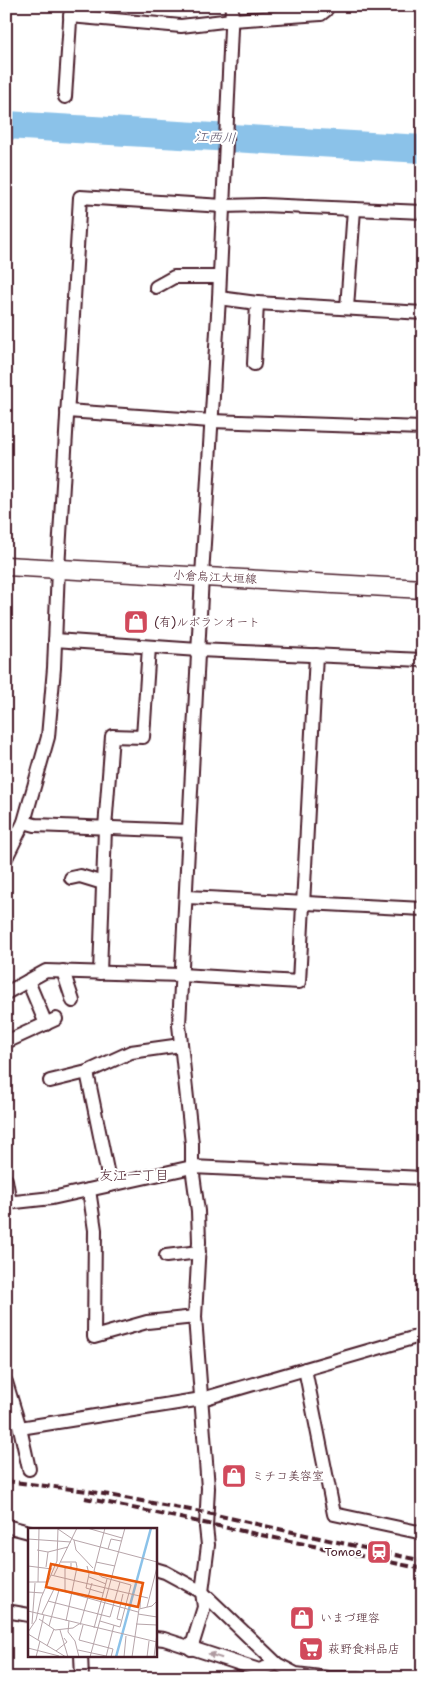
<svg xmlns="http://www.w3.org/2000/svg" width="429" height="1684" viewBox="0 0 429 1684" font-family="'Shantell Sans','Klee One',sans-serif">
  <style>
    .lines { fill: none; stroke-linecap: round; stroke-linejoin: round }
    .river { stroke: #8bc2e9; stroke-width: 28 }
    .minor-casing { stroke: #4a1f2b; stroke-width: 16 }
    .secondary-casing { stroke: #4a1f2b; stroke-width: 21 }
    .minor { stroke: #fff; stroke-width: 12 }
    .secondary { stroke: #fff; stroke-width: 18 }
    .rail { stroke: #4a1f2b; stroke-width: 4; stroke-dasharray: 8 4; stroke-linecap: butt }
    .oneway { fill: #ae9aa0 }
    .labels { text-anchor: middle; stroke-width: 4; stroke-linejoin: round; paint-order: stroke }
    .street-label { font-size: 12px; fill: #4a1f2b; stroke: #fff }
    .poi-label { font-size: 12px; fill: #4a1f2b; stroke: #fff; text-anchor: start }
    .water-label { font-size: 14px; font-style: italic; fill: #61586e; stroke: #fff }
    .neighbourhood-label { font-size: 14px; fill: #4a1f2b; stroke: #fff }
    .inset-river { fill: none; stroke: #8bc2e9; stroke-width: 2.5 }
    .inset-road { fill: none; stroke: #b7a5aa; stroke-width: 1 }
    .view { fill: #e8590c; fill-opacity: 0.15; stroke: #e8590c; stroke-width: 2.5 }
    .inset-edge { fill: none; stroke: #4a1f2b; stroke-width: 2.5 }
  </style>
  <rect width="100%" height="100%" fill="#fff"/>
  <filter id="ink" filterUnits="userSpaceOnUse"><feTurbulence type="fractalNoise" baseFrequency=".02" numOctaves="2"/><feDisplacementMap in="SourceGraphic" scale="10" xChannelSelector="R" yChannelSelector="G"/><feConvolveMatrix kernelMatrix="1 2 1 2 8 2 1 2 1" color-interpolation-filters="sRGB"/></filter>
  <g filter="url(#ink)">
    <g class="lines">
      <polyline class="river" points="6,125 423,149"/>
      <defs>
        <g id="minor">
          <polyline points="70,16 181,26 232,20 321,14 326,10 326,6"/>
          <polyline points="65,97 71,6"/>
          <polyline points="156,287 174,277 219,277"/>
          <polyline points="219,298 257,303 254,364"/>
          <polyline points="257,303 423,313"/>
          <polyline points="347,308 354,209"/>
          <polyline points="67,411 211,421 423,428"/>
          <polyline points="55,640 198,650 423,660"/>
          <polyline points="24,822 35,825 189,831"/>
          <polyline points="6,858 24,822 48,737 54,668 58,569 80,197 223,206 263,205 423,212"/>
          <polyline points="71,878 80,876 103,883"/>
          <polyline points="187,897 423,909"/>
          <polyline points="63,971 73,1001"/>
          <polyline points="100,973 105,828 112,736 143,737 149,647"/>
          <polyline points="28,981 46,1024"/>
          <polyline points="6,993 46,971 181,975 299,982 316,655"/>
          <polyline points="6,1042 56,1019"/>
          <polyline points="50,1081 87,1072"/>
          <polyline points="6,1180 10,1203"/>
          <polyline points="110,1185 87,1072 131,1052 181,1045"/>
          <polyline points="89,1190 95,1230 94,1337 147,1322 195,1317"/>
          <polyline points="6,1203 52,1198 192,1167 423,1178"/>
          <polyline points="166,1256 199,1252"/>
          <polyline points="305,1369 334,1514 423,1533"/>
          <polyline points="6,1382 20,1428 202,1399 423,1335"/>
          <polyline points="20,1428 29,1469"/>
          <polyline points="6,1526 29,1532"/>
          <polyline points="155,1569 165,1572 202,1592 277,1664 296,1674 328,1678 359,1678"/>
          <polyline points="6,1611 29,1615"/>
          <polyline points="155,1638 164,1639 259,1670 277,1664"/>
          <polyline points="191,1649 204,1607 202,1592 208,1545 206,1527 208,1488 195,1317 199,1242 198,1211 192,1167 192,1144 179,1025 202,576 219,298 232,6"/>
          <polyline points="81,1655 82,1678"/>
        </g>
        <polyline id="secondary" points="6,566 423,589"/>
      </defs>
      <use href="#minor" class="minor-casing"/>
      <use href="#secondary" class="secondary-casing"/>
      <use href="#minor" class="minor"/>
      <use href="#secondary" class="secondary"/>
      <g class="rail">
        <polyline points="6,1481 87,1491 207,1513 423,1561"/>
        <polyline points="85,1498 423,1569"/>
      </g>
    </g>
    <defs><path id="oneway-solid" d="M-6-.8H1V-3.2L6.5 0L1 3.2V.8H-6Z" transform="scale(1.25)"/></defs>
    <use class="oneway" href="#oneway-solid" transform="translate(215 1656) rotate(-162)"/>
  </g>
  <defs>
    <symbol id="shop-square" viewBox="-11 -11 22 22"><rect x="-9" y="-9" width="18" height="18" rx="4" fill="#d1495b" stroke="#fff"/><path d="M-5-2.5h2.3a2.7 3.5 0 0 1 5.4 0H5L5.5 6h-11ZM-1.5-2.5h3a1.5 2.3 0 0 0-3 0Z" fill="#fff"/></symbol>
    <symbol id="station-square" viewBox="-11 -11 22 22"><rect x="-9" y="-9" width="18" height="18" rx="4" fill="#d1495b" stroke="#fff"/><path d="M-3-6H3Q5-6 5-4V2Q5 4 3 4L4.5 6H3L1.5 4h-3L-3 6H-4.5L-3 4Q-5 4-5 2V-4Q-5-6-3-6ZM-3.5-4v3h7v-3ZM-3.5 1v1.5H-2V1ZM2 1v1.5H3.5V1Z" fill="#fff"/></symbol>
    <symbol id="supermarket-square" viewBox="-11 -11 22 22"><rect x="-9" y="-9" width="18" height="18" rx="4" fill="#d1495b" stroke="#fff"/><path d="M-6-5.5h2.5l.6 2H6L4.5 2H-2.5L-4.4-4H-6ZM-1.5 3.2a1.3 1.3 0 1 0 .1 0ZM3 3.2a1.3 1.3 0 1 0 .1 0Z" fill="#fff"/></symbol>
  </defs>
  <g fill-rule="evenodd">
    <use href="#shop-square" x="122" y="608" width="28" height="28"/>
    <use href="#shop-square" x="220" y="1462" width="28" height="28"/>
    <use href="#station-square" x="365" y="1538" width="28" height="28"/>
    <use href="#shop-square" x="288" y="1604" width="28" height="28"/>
    <use href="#supermarket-square" x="297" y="1635" width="28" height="28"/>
  </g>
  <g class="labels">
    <g class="street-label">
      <text transform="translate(215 577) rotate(3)" y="4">小倉烏江大垣線</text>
    </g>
    <g class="poi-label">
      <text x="154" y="626">(有)ルボランオート</text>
      <text x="252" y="1480">ミチコ美容室</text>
      <text x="362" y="1556" text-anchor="end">Tomoe</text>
      <text x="320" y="1622">いまづ理容</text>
      <text x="328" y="1653">萩野食料品店</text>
    </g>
    <g class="water-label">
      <text transform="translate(215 137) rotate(3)" y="5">江西川</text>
    </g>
    <g class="neighbourhood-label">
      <text x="134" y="1180">友江一丁目</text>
    </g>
  </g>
  <g transform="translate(28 1528)">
    <rect width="129" height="129" fill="#fff"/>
    <path class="inset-river" d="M88,129L123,0"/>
    <path class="inset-road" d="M59,0L94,10M30,1L46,12L129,34M0,11L43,14M46,12L48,22L65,40M80,21L83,11L93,13M9,22L20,24L40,19M33,34H48L49,39L38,93M68,34L87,38M0,38L24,41M59,38L61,46L58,60L75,65M18,39L20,24M23,47L120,70M26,47L49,0M61,49L78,56M0,54H19M10,54L11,0M0,64L15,65M37,64V40L43,39V35M20,73L82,89L92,54M119,79L129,39M112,80L113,59M0,83L129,114M14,86L26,61M110,86L129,89M11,91L27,102L45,100L51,96M93,92L89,91L95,66M41,93L40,104L47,113L51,129M72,93L92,99L103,57L74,49L66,43L77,0M4,96L7,55M108,96L129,97M52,97L64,55M55,97L51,112L85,121L83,129M21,98L31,62L110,84M66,100L79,51M32,102L40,129M0,104L8,92L13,70L29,33L30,0M0,106L38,129M10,112L16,87M19,118L26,101M0,120L31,128M50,122L78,128M28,123L39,114L36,110M8,129L12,113M62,129L97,0M78,129L86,97M96,129L98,108M104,129L111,81L124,78L129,73M119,129L121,113M126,129L129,105"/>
    <path class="view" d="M23,36L115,55L110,79L18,59Z"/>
    <rect width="129" height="129" class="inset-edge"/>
  </g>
  <rect width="429" height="1684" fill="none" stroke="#fff" stroke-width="25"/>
  <rect x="12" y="12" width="404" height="1659" fill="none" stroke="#4a1f2b" stroke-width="2" filter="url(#ink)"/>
</svg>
